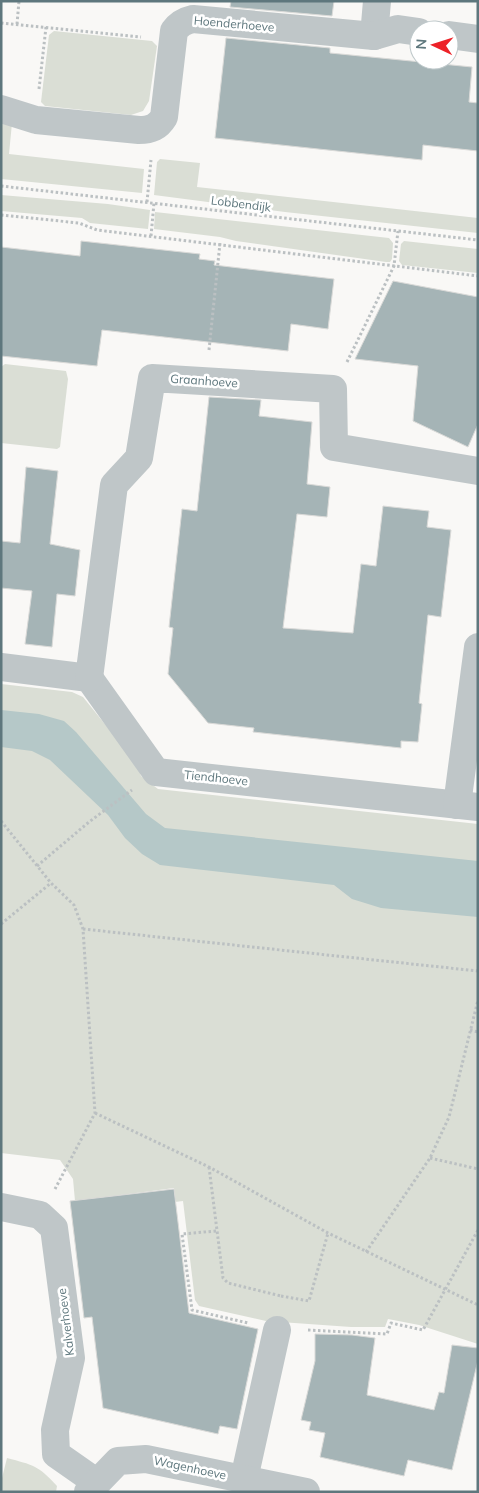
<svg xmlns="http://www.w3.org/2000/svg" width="479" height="1493" viewBox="0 0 479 1493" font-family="Mulish,sans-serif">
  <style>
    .green { fill: #daded5 }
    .water { fill: #b5c8c8 }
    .building { fill: #a5b4b6; stroke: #dadad8 }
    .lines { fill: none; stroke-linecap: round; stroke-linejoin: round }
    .path { stroke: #bbc0c2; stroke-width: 3; stroke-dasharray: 2.5 2.5; stroke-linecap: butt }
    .minor { stroke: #bfc6c8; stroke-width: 28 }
    .labels { text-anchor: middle; stroke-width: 5; stroke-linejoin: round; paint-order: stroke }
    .street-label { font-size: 12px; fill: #5e777d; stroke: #fff }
  </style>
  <rect width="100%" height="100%" fill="#f9f8f6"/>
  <g class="green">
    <polygon points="54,31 152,41 157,46 149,101 143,111 131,115 45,106 41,102 49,35"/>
    <polygon points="1,117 12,123 9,154 144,169 142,193 1,179"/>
    <polygon points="160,159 200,163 197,187 478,218 478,233 285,212 154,195 157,162"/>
    <polygon points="1,195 108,204 150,210 148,229 90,223 82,218 1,211"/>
    <polygon points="155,212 389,238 393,243 392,259 390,262 386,262 236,241 220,237 154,229"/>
    <polygon points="404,241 478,249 478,273 402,265 399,261 401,244"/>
    <polygon points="5,364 66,371 68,379 60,447 57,449 1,443 1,367"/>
    <polygon points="1,684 72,692 83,697 137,764 141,776 158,789 478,824 478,1344 419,1325 388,1319 385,1327 351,1327 266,1321 199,1306 195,1300 183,1201 175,1202 174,1188 75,1201 73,1179 60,1160 1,1153"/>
    <path d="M7,1458C33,1465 38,1465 57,1486L56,1492H1V1482Z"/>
  </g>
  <polygon class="water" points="1,710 39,714 64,721 76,732 146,814 165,828 478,861 478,917 381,908 352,899 334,885 160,865 142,854 125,838 108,815 50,760 32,751 1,747"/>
  <g class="building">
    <polygon points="231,1 334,1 332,16 230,7"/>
    <polygon points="226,38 330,48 330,53 472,67 469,102 478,103 478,151 423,145 422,160 215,138"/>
    <polygon points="81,241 200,254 199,259 215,261 214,265 334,279 328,329 291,324 288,351 102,330 97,366 1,356 1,247 80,256"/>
    <polygon points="393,281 478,297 478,424 468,447 413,421 418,366 355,359"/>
    <polygon points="209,397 261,400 259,416 312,422 307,484 330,487 327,517 297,514 283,628 353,633 361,564 376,566 383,506 429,511 427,527 451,530 441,617 428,615 419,703 422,704 418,742 401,741 401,748 253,732 254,728 208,723 168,674 173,628 169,627 182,509 197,511"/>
    <polygon points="26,467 58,471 50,544 80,550 75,596 57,594 52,647 25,644 32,591 1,588 1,541 20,543"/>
    <polygon points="174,1189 189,1313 258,1329 237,1429 220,1426 218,1434 103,1408 92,1317 84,1318 70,1201"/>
    <polygon points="315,1334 352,1335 375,1338 367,1395 434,1410 439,1392 444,1393 452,1345 478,1348 478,1360 452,1470 408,1460 404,1476 320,1457 325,1433 309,1430 311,1422 301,1420 315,1361"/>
  </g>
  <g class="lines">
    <g class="path">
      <polyline points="1,23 141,37"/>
      <polyline points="17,24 19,1"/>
      <polyline points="39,89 46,27"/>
      <polyline points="1,186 478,240"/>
      <polyline points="147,202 151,160"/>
      <polyline points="1,215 79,223 97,230 478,276"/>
      <polyline points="151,236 154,203"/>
      <polyline points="209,350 220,243"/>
      <polyline points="347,362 394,266 398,231"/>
      <polyline points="1,821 51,883 74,905 83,929 95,1113 55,1189"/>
      <polyline points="37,866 89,822 132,790"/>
      <polyline points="1,924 51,883"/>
      <polyline points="83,929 478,971"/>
      <polyline points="470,1030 478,1032"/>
      <polyline points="95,1113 209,1167 328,1233 478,1305"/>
      <polyline points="430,1158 478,1169"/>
      <polyline points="209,1167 223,1278 228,1283 281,1296"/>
      <polyline points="216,1231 182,1234 192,1310 248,1323"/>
      <polyline points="366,1252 430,1158 449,1117 478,1000"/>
      <polyline points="281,1296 309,1301 328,1233"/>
      <polyline points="308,1330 387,1334 391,1323 423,1330 478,1230"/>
    </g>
    <g class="minor">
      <polyline points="449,35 478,39"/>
      <polyline points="374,36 377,1"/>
      <path d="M1,109L36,120L139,130C151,130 158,127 164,117L174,31C179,24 184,21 193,19L374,36L398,29L419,32"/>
      <polyline points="1,667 89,678 156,772 478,807"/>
      <polyline points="89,678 114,485 139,458 152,378 333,389 334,447 478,471"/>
      <polyline points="457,805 478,647"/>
      <polyline points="1,1207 40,1215 54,1228 71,1358 55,1430 56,1454 96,1482"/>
      <polyline points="244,1479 277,1330"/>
      <polyline points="88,1492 118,1461 146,1459 306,1492"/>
    </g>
  </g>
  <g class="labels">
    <g class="street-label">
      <text transform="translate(234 24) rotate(5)" y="4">Hoenderhoeve</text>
      <text transform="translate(241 204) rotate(7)" y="4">Lobbendijk</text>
      <text transform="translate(204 381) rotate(4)" y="4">Graanhoeve</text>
      <text transform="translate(216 778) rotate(6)" y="4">Tiendhoeve</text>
      <text transform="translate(66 1322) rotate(-97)" y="4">Kalverhoeve</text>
      <text transform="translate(190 1468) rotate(12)" y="4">Wagenhoeve</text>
    </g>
  </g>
  <rect width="479" height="1493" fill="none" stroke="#5e777d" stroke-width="5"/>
  <g transform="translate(434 45) rotate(274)"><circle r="24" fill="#ffffff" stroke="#bfc9cb"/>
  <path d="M0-4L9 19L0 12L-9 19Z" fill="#ed2228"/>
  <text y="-8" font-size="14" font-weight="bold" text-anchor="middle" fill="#5e777d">N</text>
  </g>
</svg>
